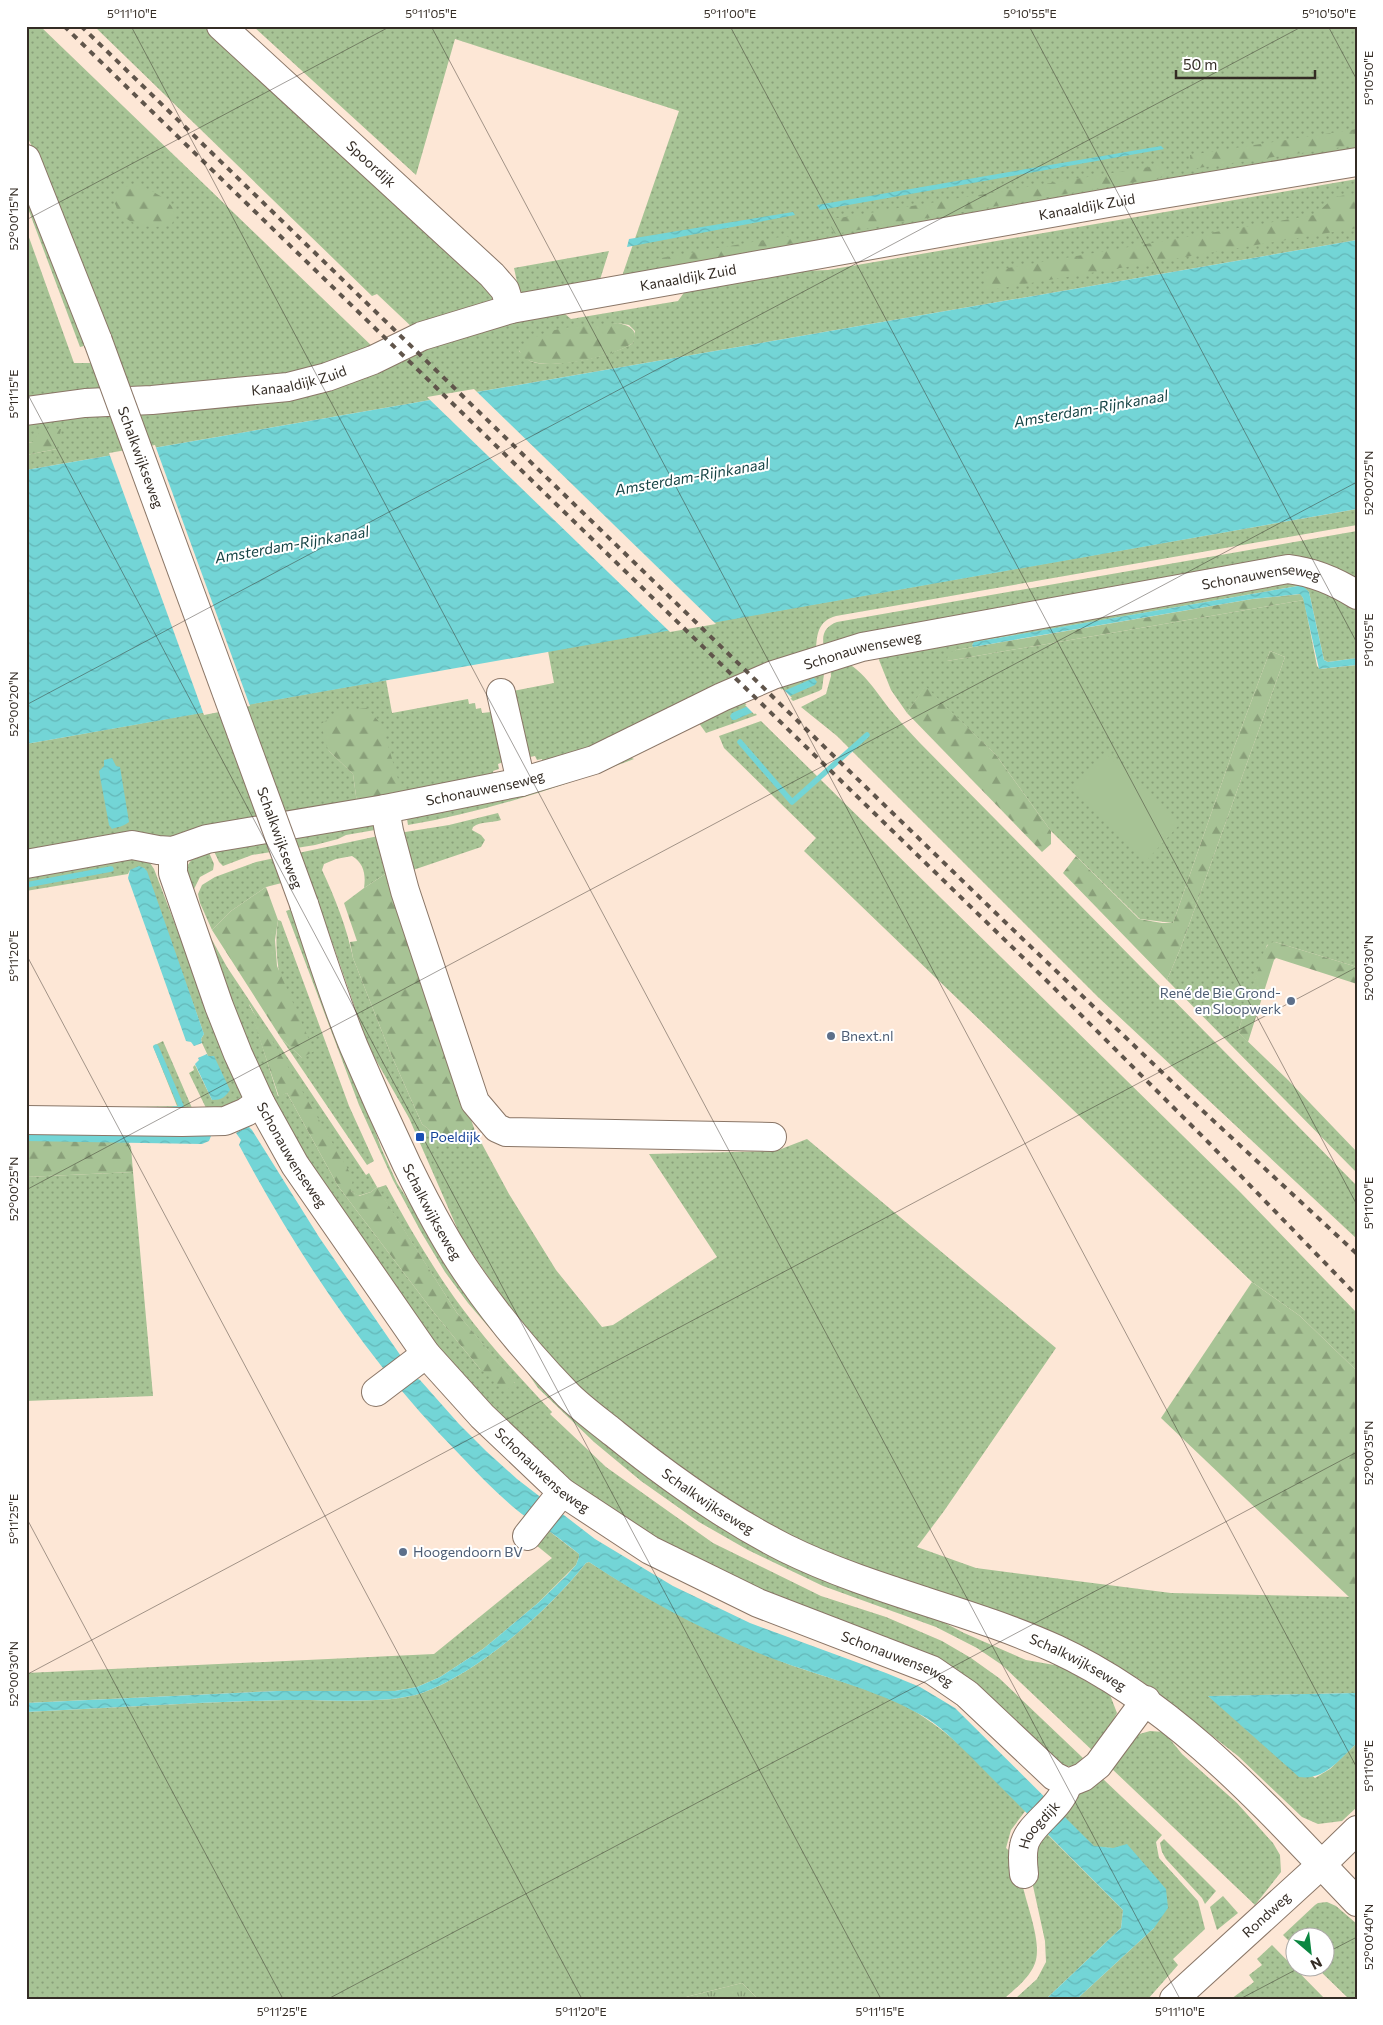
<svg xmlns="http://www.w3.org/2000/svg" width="1383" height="2025" viewBox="0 0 1383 2025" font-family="Commissioner,sans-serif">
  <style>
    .grass { fill: url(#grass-dots); fill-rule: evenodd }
    .forest { fill: url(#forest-firs) }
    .park { fill: url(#park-tufts) }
    .pitch { fill: #a7c395 }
    .water { fill: url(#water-waves) }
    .pier { fill: #fde7d6 }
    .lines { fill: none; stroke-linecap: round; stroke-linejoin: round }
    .stream { stroke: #73d5d6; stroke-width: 5.5 }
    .minor-casing { stroke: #8a7667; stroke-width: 30 }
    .major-casing { stroke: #8a7667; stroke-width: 30 }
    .minor { stroke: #fff; stroke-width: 28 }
    .major { stroke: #fff; stroke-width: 28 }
    .rail { stroke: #60554b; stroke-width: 4; stroke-dasharray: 6 6; stroke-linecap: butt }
    .minor-bridge-casing { stroke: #8a7667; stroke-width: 30; stroke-linecap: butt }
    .minor-bridge { stroke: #fff; stroke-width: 28 }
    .ticks { fill: none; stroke: #342c25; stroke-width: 1; stroke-opacity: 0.45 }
    .service-dot { fill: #5c6f8a; stroke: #fff; stroke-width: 2 }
    .transit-dot { fill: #1a4fb4; stroke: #fff; stroke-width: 2 }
    .labels { text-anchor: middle; stroke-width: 4; stroke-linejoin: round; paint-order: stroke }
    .street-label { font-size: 14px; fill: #342c25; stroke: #fff }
    .service-label { font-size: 14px; fill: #4e5e75; stroke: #fff; text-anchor: start }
    .transit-label { font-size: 14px; fill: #164399; stroke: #fff; text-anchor: start }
    .water-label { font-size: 15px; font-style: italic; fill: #164445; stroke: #fff }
    .neatline { fill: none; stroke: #342c25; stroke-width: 2 }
    .ticks-label { font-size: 12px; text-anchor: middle; fill: #342c25 }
  </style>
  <defs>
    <pattern id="grass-dots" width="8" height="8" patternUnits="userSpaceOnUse" patternTransform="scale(1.25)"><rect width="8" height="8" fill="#a7c395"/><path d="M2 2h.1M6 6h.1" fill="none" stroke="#899f79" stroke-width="1.8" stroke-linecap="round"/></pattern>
    <pattern id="forest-firs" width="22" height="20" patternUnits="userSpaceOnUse" patternTransform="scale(1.25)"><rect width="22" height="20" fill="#a7c395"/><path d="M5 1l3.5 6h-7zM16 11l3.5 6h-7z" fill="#899f79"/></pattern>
    <pattern id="park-tufts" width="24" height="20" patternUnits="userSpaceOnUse" patternTransform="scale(1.25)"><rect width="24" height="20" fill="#a7c395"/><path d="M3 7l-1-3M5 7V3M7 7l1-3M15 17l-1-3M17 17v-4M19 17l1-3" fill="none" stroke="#899f79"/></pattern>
    <pattern id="water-waves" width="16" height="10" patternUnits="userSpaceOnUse" patternTransform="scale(1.25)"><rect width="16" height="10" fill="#73d5d6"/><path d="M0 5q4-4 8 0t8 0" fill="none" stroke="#64b7b8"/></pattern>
  </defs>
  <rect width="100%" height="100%" fill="#fde7d6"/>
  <g class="grass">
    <polygon points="26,26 40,26 375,349 278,377 26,402 26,229 74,363 115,363 43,170 26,134"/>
    <polygon points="94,26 211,26 496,294 494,303 414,329 377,294 372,296"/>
    <polygon points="253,26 1357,26 1357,149 620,282 679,111 455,39 416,175"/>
    <path d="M1357,179V240L26,470V455L57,449L33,442L26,443V420L200,409L559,309L571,319L678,301L688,287L777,272L828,270ZM618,323L629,325L635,331L633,343C614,356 551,370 530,361C526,359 522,354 519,351C536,330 591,328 618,323Z"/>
    <polygon points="26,183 88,345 80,347 26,203"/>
    <polygon points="609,251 598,286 532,299 513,286 517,282 514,268"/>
    <path d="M1357,509V525L836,616C818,621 817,634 816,649L578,753L543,764L542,759L537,760L535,756L530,757L528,752H523L513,691L554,683L548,651Z"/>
    <path d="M1357,531L1355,557L1357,559V585L1333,570L824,646C821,634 826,626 837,622Z"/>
    <polygon points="1292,578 1357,604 1357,658 1328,662 1324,660 1309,592 1298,586 975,642 972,644 973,647 956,650 947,661 1304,600 1317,666 1320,669 1357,665 1357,967 1275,942 1267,945 1238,1032 1288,1080 1357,1152 1357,1173 1167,980 1181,947 1285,657 1270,651 1235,745 1173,923 1140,919 1051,831 996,755 925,687 907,713 891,690 879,660 880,657"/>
    <path d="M842,660C865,671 877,694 893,713C901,723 910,732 919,742L1357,1186V1239L1098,997L837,736L801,707L826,694L831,676L830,663Z"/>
    <polygon points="822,666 824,674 822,689 819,691 793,701 775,683"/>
    <polygon points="386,680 392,713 468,699 469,704 475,703 476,709 481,708 482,713 491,712 503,762 498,764 499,769 493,771 495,780 403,796 328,750 353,774 357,803 179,836 26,856 26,744"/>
    <polygon points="740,698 757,715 706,733 696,719"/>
    <polygon points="761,721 1240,1192 1357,1313 1357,1371 1300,1316 1252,1282 804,851 816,838 724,748 719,736"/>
    <path d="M628,756L634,759C560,787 486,812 408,825L407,819L411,818V812Z"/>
    <path d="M498,813L501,820C492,823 481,821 473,827L472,830L481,835L485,840L481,847L413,870L399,833L449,825Z"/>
    <polygon points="374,824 375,830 346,835 338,839 315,845 252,855 223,866 219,862 212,847"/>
    <path d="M383,835L393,869L364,888C366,875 364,863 352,856L336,859L324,864L322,870C335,898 347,928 353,958L390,1052L422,1124L443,1141L475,1131L509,1194L556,1270L602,1327L613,1325L717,1257L649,1154L776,1151L807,1139L1056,1348L944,1511L917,1547L976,1568L1171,1593L1357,1597V1693L1208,1696L1315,1778L1330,1769L1357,1743V1807L1342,1821L1318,1824L1302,1817L1238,1756L1139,1679L1027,1623L839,1559L747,1515L620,1425L581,1388L541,1346L500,1294L461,1237L409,1118L369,1048L309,876L266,887L231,911L212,930L200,903L198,894L202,885L215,877L256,862Z"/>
    <path d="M207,848L214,864L213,870L200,877L193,891L184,875C188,860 195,856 207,848Z"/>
    <polygon points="124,855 150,863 154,869 220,1042 243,1092 240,1099 225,1107 206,1108 189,1073 194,1070 193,1067 195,1065 212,1100 226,1094 202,1043 201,1039 204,1034 144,868 130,870 128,874 26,891 26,872"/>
    <polygon points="294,908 382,1150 397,1183 436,1243 618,1451 964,1633 1026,1660 1060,1666 1110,1695 1117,1713 1095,1753 1002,1665 977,1648 936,1627 823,1586 748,1550 699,1522 641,1481 594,1442 538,1388 527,1372 468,1303 445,1272 421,1232 393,1180 359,1105 286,911"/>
    <path d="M278,920L281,921L349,1106L374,1161L367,1165L281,1038L302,1058C289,1013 271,967 278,920Z"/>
    <path d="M202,922L227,967L366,1175L369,1173L377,1187L371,1192L358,1196L351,1191L249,1004L278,1096L287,1093L338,1186L435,1314L480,1369L515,1383L457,1313L377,1188L386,1185C409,1227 433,1269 462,1308C489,1345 521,1379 552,1412L550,1414L606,1467L713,1543L821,1596L886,1617L942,1641L971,1658L999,1678L1083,1758L1075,1766H1063L975,1687L700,1566L574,1486L443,1360L269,1104Z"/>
    <polygon points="163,1041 192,1108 192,1112 26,1109 177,1106 153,1046"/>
    <polygon points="133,1172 153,1396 26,1401 26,1177"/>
    <polygon points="549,1531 579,1554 579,1557 576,1565 538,1603 483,1649 440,1677 417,1687 395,1691 277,1691 26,1703 26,1673 434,1654 552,1558 536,1545"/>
    <path d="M589,1562C652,1603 718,1637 788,1664C831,1680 887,1691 925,1718C963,1743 994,1779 1026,1810L1011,1830L1006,1848L1019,1860C1019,1891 1042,1933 1036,1960C1032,1976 1016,1988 1004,1999H758L742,1983L678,1999H26V1712C113,1708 200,1702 287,1700C326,1699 386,1705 422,1693C479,1673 549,1610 586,1563Z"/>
    <polygon points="1150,1731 1164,1732 1182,1754 1237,1803 1273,1843 1280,1855 1281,1872 1255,1905 1110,1767 1136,1735"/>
    <polygon points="1102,1778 1162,1835 1156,1842 1159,1858 1198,1901 1205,1929 1173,1959 1178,1965 1148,1999 1077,1999 1154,1928 1113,1848 1094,1847 1060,1813 1072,1796"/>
    <polygon points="1045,1832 1123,1910 1121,1928 1046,1999 1015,1999 1037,1979 1046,1962 1045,1941 1028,1863"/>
    <polygon points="1164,1839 1216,1891 1205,1904 1202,1898 1166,1859 1162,1852 1160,1843"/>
    <polygon points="1223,1896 1238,1913 1217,1930 1210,1907"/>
    <polygon points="1327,1902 1336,1906 1357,1924 1357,1999 1349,1999 1317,1968 1326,1968 1326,1938 1296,1938 1295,1947 1283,1935 1315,1905 1318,1903"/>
    <polygon points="1272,1945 1325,1999 1231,1999 1254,1982 1249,1975 1262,1965 1257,1959"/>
  </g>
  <g class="forest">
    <polygon points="1357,129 1357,145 1191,169 1190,155"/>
    <polygon points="1167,164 1163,177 835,234 827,220"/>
    <path d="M136,183C152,192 183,202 172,224C148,231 119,225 113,197L117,190Z"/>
    <polygon points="1357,193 1357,228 984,291 984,272 1314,215 1335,197"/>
    <polygon points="786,236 799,242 661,269 656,259"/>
    <path d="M618,323C630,326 639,330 633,343C613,357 553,370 530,361C524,359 521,355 519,350C542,324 586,326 618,323Z"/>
    <polygon points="41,429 61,429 57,449 26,455 26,443 33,442"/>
    <polygon points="1301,594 1304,600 947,661 948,653 956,650 1252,599"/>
    <polygon points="1270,651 1285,657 1181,947 1167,980 1063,873 1076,856 1139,919 1162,923 1173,923 1235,745"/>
    <polygon points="925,686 996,755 1051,831 1051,844 1042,852 907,713"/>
    <polygon points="367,708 382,725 403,796 357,803 353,774 328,750 321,724 340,711"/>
    <polygon points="393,869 449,1056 475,1131 443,1141 422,1124 390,1052 353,958 350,942 357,941 344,903 364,888"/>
    <polygon points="266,887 278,920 275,940 277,966 314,1051 302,1058 281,1038 212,930 231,911"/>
    <polygon points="1275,942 1357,967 1357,984 1276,958 1274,960 1248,1042 1238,1032 1264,951 1269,943"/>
    <polygon points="248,1004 277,1048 353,1178 351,1191 359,1196 371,1192 377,1187 457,1313 515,1382 506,1391 480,1369 435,1314 338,1186 287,1093 279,1097"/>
    <polygon points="26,1137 128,1142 131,1147 133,1172 26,1177"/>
    <polygon points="1252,1282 1300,1316 1357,1371 1357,1597 1349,1597 1161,1418"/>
  </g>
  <polygon class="park" points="742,1983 758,1999 678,1999"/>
  <polygon class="pitch" points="1106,754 1181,823 1147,860 1072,790"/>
  <g class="water">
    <polygon points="1161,146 1164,149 820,210 817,205"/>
    <polygon points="793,212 795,215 627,247 629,239"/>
    <polygon points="1357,240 1357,509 26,744 26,470"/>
    <polygon points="1298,586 1304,587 1309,592 1324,660 1328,662 1357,658 1357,665 1319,669 1303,598 1300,594 1252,599 973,647 972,645 974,642"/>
    <polygon points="814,678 817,682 815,685 735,720 732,720 730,716 732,713"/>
    <path d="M112,758L116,766L120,767L129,822C120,828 120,826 112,829L109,825L99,771L104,766V760Z"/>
    <polygon points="139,866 144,868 147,871 204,1034 201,1039 202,1043 194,1046 191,1042 186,1041 128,878 130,870"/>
    <path d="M207,1054L208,1056H214L230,1090C225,1097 222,1100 212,1100L195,1064L199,1060L198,1058Z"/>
    <path d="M248,1126L252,1130L319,1237L416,1378L420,1380L459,1424L486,1451L517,1479L595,1539L673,1586L750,1623L886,1673L920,1687L955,1708L1094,1846L1113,1848L1127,1844L1166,1889L1168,1908L1154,1928L1077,1999H1046L1121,1928L1123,1910L969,1755C955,1741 940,1726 923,1716C869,1685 806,1674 749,1649C693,1625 640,1596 589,1562L586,1563C549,1610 479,1673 422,1693C386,1705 326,1699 287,1700C200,1702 113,1708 26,1712V1703L277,1691H395L417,1687L440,1677L483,1649L538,1603L567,1575L576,1565L579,1557V1554C569,1546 559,1538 549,1531C541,1526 533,1522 526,1517C504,1501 479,1475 460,1455C370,1364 299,1257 239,1145L241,1140L236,1133Z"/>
    <polygon points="26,1128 208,1133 211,1136 209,1141 202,1144 26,1141"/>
    <path d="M1357,1693V1743C1340,1759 1324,1781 1299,1777L1208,1696Z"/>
  </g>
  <g class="pier">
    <polygon points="474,389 716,624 670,632 427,397"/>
    <polygon points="155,445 250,706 204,715 109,453"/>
    <polygon points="783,689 792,698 754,714 745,705"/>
  </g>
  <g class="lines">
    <g class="stream">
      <polyline points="740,742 792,802 867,735"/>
      <polyline points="26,885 111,869"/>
      <polyline points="156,1047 181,1106 179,1109 174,1109"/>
    </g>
    <defs>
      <g id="minor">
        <path id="s1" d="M221,26L492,275L505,290L511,309"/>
        <polyline points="26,159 98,341"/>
        <path id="s2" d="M26,411L85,403L152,400L288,387L327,377L373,360L422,336L511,309L1108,203L1357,162"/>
        <polyline points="501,693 521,782"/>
        <polyline points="385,809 389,831 405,891 475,1102 497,1128 506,1132 772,1137"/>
        <path id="s3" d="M173,851V873L219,1006L238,1054L260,1102L295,1165L426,1354L482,1416L562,1492L650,1550L758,1603L932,1670L967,1694L1054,1776L1068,1783L1083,1777L1098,1765L1146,1700"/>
        <path id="s4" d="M26,864L132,845L158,850L173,851L207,839L385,809L521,782L594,760L722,697L773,675L862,647L1288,569C1314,572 1335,581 1357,595"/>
        <path id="s5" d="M304,904C320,952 335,1001 354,1047C371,1087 389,1127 407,1165C426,1204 446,1243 471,1278C498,1317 535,1361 568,1395C582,1409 599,1421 615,1434C668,1477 724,1517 785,1548C872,1591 968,1609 1056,1649C1177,1705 1266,1807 1357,1902"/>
        <polyline points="26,1120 182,1122 225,1121 246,1112 260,1102"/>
        <polyline points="376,1392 426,1354"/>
        <polyline points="527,1536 562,1492"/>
        <path id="s6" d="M1024,1874C1023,1865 1022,1855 1024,1846C1028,1824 1060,1811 1068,1783"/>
      </g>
      <g id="major">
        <path id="s7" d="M1174,1999L1321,1865L1357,1830"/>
      </g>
    </defs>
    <use href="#minor" class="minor-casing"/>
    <use href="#major" class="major-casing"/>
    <use href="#minor" class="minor"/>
    <use href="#major" class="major"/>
    <g class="rail">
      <polyline points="64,26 1044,978 1209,1143 1357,1296"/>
      <polyline points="81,26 1004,921 1190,1099 1357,1254"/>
    </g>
    <defs>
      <g id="minor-bridge">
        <path id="s8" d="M98,341L304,904"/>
      </g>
    </defs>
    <use href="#minor-bridge" class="minor-bridge-casing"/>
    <use href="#minor-bridge" class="minor-bridge"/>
  </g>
  <path class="ticks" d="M131,26L1180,1999M431,26L1357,1768M730,26L1357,1205M1029,26L1357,643M1328,26L1357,80M26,220L391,26M26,391L881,1999M26,705L1303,26M26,954L582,1999M26,1190L1357,482M26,1517L283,1999M26,1675L1357,967M1326,1953L1357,1937M328,1999L1357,1452M1240,1999L1299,1968"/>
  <g class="service-dot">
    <circle cx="1291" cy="1001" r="5"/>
    <circle cx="831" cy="1036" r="5"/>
    <circle cx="403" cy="1552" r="5"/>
  </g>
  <rect class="transit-dot" x="415" y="1132" width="10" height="10" rx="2.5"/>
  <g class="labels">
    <g class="street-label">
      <text dy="5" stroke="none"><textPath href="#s1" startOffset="204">Spoordijk</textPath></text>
      <text dy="5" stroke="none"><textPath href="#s2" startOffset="1085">Kanaaldijk Zuid</textPath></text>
      <text dy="5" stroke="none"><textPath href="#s2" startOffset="680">Kanaaldijk Zuid</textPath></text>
      <text dy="5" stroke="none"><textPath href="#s2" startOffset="275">Kanaaldijk Zuid</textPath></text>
      <text dy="5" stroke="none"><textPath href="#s8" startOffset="124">Schalkwijkseweg</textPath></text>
      <text dy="5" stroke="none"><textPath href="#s4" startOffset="1278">Schonauwenseweg</textPath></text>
      <text dy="5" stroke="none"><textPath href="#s4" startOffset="872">Schonauwenseweg</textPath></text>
      <text dy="5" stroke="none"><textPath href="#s4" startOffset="468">Schonauwenseweg</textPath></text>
      <text dy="5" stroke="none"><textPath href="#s8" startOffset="529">Schalkwijkseweg</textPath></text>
      <text dy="5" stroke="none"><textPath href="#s3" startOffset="329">Schonauwenseweg</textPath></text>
      <text dy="5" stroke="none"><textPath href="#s5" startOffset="334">Schalkwijkseweg</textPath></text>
      <text dy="5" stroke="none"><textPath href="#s3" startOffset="734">Schonauwenseweg</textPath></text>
      <text dy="5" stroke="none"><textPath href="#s5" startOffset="739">Schalkwijkseweg</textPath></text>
      <text dy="5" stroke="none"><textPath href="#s3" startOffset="1139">Schonauwenseweg</textPath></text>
      <text dy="5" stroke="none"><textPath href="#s5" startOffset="1144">Schalkwijkseweg</textPath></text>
      <text dy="5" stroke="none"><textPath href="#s6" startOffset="54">Hoogdijk</textPath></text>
      <text dy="5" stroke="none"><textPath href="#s7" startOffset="125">Rondweg</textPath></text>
    </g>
    <g class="service-label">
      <text x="1281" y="998" text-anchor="end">René de Bie Grond-<tspan x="1281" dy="16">en Sloopwerk</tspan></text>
      <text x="841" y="1041">Bnext.nl</text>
      <text x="413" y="1557">Hoogendoorn BV</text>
    </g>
    <g class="transit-label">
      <text x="430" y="1142">Poeldijk</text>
    </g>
    <g class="water-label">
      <text transform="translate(1091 409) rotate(-10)" y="5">Amsterdam-Rijnkanaal</text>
      <text transform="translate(692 477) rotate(-10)" y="5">Amsterdam-Rijnkanaal</text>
      <text transform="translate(292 545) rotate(-10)" y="5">Amsterdam-Rijnkanaal</text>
    </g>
  </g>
  <rect width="1383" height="2025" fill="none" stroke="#ffffff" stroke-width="55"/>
  <g transform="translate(1310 1952) rotate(152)"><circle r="24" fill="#ffffff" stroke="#aeaba8"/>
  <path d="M0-4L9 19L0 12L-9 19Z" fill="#0a8741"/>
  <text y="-8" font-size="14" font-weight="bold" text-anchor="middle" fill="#342c25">N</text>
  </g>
  <path d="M1176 70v8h139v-8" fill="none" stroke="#342c25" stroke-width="2.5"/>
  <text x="1183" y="70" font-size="15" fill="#342c25" stroke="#ffffff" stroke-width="4" paint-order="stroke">50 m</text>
  <rect x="28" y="28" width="1328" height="1970" class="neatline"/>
  <g class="ticks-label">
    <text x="132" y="18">5°11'10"E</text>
    <text x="431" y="18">5°11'05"E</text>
    <text x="730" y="18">5°11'00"E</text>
    <text x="1030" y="18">5°10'55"E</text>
    <text x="1329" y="18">5°10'50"E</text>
    <text transform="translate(1369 78) rotate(-90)" y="4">5°10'50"E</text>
    <text transform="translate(14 219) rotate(-90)" y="4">52°00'15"N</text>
    <text transform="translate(14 394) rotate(-90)" y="4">5°11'15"E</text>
    <text transform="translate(1369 483) rotate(-90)" y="4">52°00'25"N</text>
    <text transform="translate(1369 640) rotate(-90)" y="4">5°10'55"E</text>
    <text transform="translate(14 704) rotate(-90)" y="4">52°00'20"N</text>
    <text transform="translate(14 956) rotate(-90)" y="4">5°11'20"E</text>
    <text transform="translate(1369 968) rotate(-90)" y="4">52°00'30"N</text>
    <text transform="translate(14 1189) rotate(-90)" y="4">52°00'25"N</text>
    <text transform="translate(1369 1203) rotate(-90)" y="4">5°11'00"E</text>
    <text transform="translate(1369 1453) rotate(-90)" y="4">52°00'35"N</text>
    <text transform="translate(14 1519) rotate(-90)" y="4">5°11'25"E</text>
    <text transform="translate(14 1674) rotate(-90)" y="4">52°00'30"N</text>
    <text transform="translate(1369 1766) rotate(-90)" y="4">5°11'05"E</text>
    <text transform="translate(1369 1937) rotate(-90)" y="4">52°00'40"N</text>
    <text x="282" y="2016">5°11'25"E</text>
    <text x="581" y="2016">5°11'20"E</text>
    <text x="880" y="2016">5°11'15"E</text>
    <text x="1180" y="2016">5°11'10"E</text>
  </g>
</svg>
